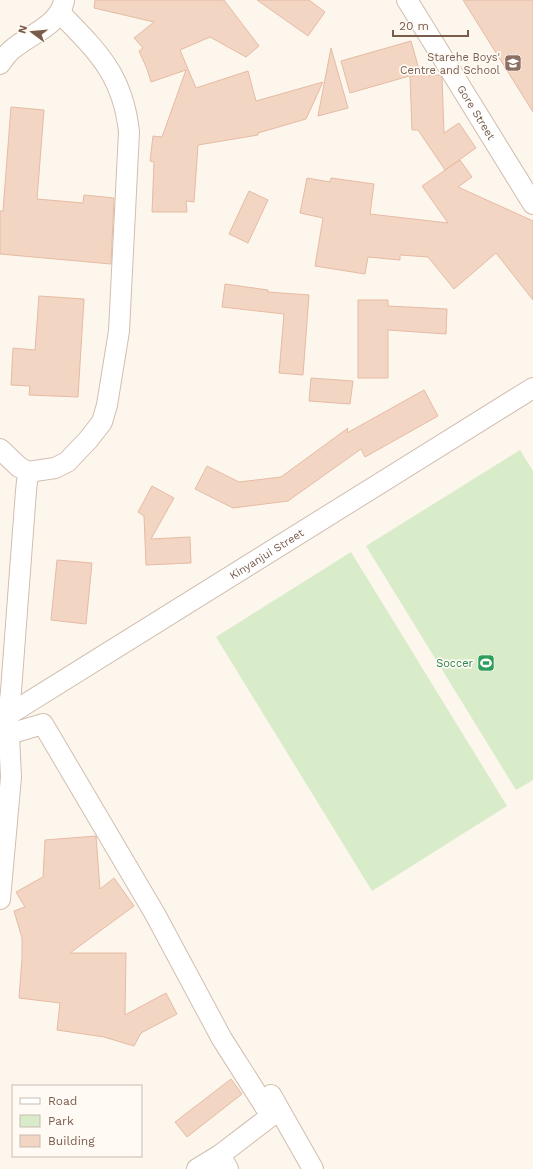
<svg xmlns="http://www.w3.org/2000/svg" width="533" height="1169" viewBox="0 0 533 1169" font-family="'Work Sans',sans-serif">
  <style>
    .green { fill: #d8ecc9 }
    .building { fill: #f3d5c3; stroke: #e6bba3 }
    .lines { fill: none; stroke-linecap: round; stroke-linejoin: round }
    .minor-casing { stroke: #d1beb0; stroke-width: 22 }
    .minor { stroke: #fff; stroke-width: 20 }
    .labels { text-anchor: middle; stroke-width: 3.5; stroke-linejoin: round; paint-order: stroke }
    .education-label { font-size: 11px; fill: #785e54; stroke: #fffaf3; text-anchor: end }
    .street-label { font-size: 11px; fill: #7a5c4d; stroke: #fffaf3 }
    .leisure-label { font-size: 11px; fill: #27864d; stroke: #fffaf3; text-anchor: end }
  </style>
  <rect width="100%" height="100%" fill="#fdf6ec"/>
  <g class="green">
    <polygon points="520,450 533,471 533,780 516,790 366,546"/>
    <polygon points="351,552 507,806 372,891 216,637"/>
  </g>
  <g class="building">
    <polygon points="95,0 224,0 259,46 246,57 210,37 180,50 196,88 248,71 256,101 323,82 306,119 258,133 258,135 198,145 194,202 186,201 187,212 152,212 154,162 150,161 153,136 162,137 186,70 151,82 147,69 139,51 143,48 134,38 154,22 94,8"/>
    <polygon points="257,0 309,0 325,12 308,36"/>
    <polygon points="463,0 533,0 533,112"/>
    <polygon points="411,41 420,73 350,93 341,61"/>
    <polygon points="331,48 348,108 318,116"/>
    <polygon points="440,75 442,78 444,133 459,123 476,148 445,170 418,130 412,130 410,76"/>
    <polygon points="11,107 44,110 37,199 83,203 84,195 114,198 111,264 0,254 0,211 3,211"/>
    <polygon points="460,160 472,177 458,187 533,221 533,300 496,253 454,289 428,257 400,255 400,260 368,257 365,274 315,266 323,218 300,213 307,178 330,182 331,178 374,184 370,214 448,223 422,186"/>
    <polygon points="249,191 268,200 248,243 229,234"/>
    <polygon points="225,284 268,290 268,292 309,295 303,375 279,373 284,314 222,307"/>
    <polygon points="39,296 84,299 78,397 29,395 30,386 11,385 13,348 35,350"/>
    <polygon points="358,300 388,300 388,306 447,309 446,334 388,330 388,378 358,378"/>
    <polygon points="311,378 353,381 350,404 309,401"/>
    <polygon points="424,390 438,416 365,457 361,449 288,501 233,508 195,489 207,466 239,482 281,477 348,428 347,433"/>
    <polygon points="152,486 174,498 151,539 190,537 191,563 146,565 144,516 138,512"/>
    <polygon points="57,560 92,563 86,624 51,620"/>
    <polygon points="96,836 100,889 114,878 134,906 70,953 126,953 125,1015 166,993 177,1014 141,1033 134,1046 104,1037 57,1030 60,1003 19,998 22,958 22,938 14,911 25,907 16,892 43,877 45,840"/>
    <polygon points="231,1079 242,1094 187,1137 175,1122"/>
  </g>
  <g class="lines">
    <defs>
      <g id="minor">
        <path id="s1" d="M407,0L533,204"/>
        <path d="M0,64C4,58 8,52 14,48C31,34 59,25 64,1"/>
        <polyline points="0,449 19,467 28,472 26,491 11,691 8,715 11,777 0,899"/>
        <path d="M28,472L55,468L67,462L88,440L102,422L107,405L119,331L129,132C123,75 98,52 60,13"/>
        <path id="s2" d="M0,720L533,388"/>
        <polyline points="9,734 43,724 155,914 222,1039 271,1116 220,1155"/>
        <polyline points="271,1095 313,1169"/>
        <polyline points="197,1169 220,1155 228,1169"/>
      </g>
    </defs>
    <use href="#minor" class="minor-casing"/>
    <use href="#minor" class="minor"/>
  </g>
  <defs>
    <symbol id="school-square" viewBox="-11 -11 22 22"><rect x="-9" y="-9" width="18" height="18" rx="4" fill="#8d6e63" stroke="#fffaf3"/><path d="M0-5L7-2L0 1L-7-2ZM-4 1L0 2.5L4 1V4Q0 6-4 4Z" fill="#fff"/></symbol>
    <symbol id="stadium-square" viewBox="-11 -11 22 22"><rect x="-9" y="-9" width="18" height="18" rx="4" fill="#2e9e5b" stroke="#fffaf3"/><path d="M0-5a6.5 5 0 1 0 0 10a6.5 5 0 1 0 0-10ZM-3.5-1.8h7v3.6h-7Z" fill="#fff"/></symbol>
  </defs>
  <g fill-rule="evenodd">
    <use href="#school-square" x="503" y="53" width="20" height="20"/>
    <use href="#stadium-square" x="476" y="653" width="20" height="20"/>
  </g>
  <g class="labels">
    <g class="education-label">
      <text x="500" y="61">Starehe Boys'<tspan x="500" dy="13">Centre and School</tspan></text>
    </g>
    <g class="street-label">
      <text dy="4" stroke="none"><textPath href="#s1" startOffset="132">Gore Street</textPath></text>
      <text dy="4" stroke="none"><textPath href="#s2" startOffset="314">Kinyanjui Street</textPath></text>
    </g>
    <g class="leisure-label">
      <text x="473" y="667">Soccer</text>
    </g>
  </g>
  <rect x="12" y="1085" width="130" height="72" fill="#fffaf3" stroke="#cabbb1"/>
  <rect x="20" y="1098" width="20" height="6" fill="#ffffff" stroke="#cabbb1"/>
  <text x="48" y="1105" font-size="12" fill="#7a5c4d">Road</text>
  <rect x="20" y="1115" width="20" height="12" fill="#d8ecc9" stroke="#cabbb1"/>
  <text x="48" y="1125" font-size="12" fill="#7a5c4d">Park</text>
  <rect x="20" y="1135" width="20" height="12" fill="#f3d5c3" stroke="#cabbb1"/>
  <text x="48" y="1145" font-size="12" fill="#7a5c4d">Building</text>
  <g transform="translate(32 32) rotate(286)" stroke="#fffaf3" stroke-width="3" paint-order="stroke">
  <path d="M0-3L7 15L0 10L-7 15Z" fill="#7a5c4d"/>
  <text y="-6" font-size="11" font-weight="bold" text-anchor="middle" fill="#7a5c4d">N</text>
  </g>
  <path d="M393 30v6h75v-6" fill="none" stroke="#7a5c4d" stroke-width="2"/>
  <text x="399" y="30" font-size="12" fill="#7a5c4d" stroke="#fffaf3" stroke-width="3" paint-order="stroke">20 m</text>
</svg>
